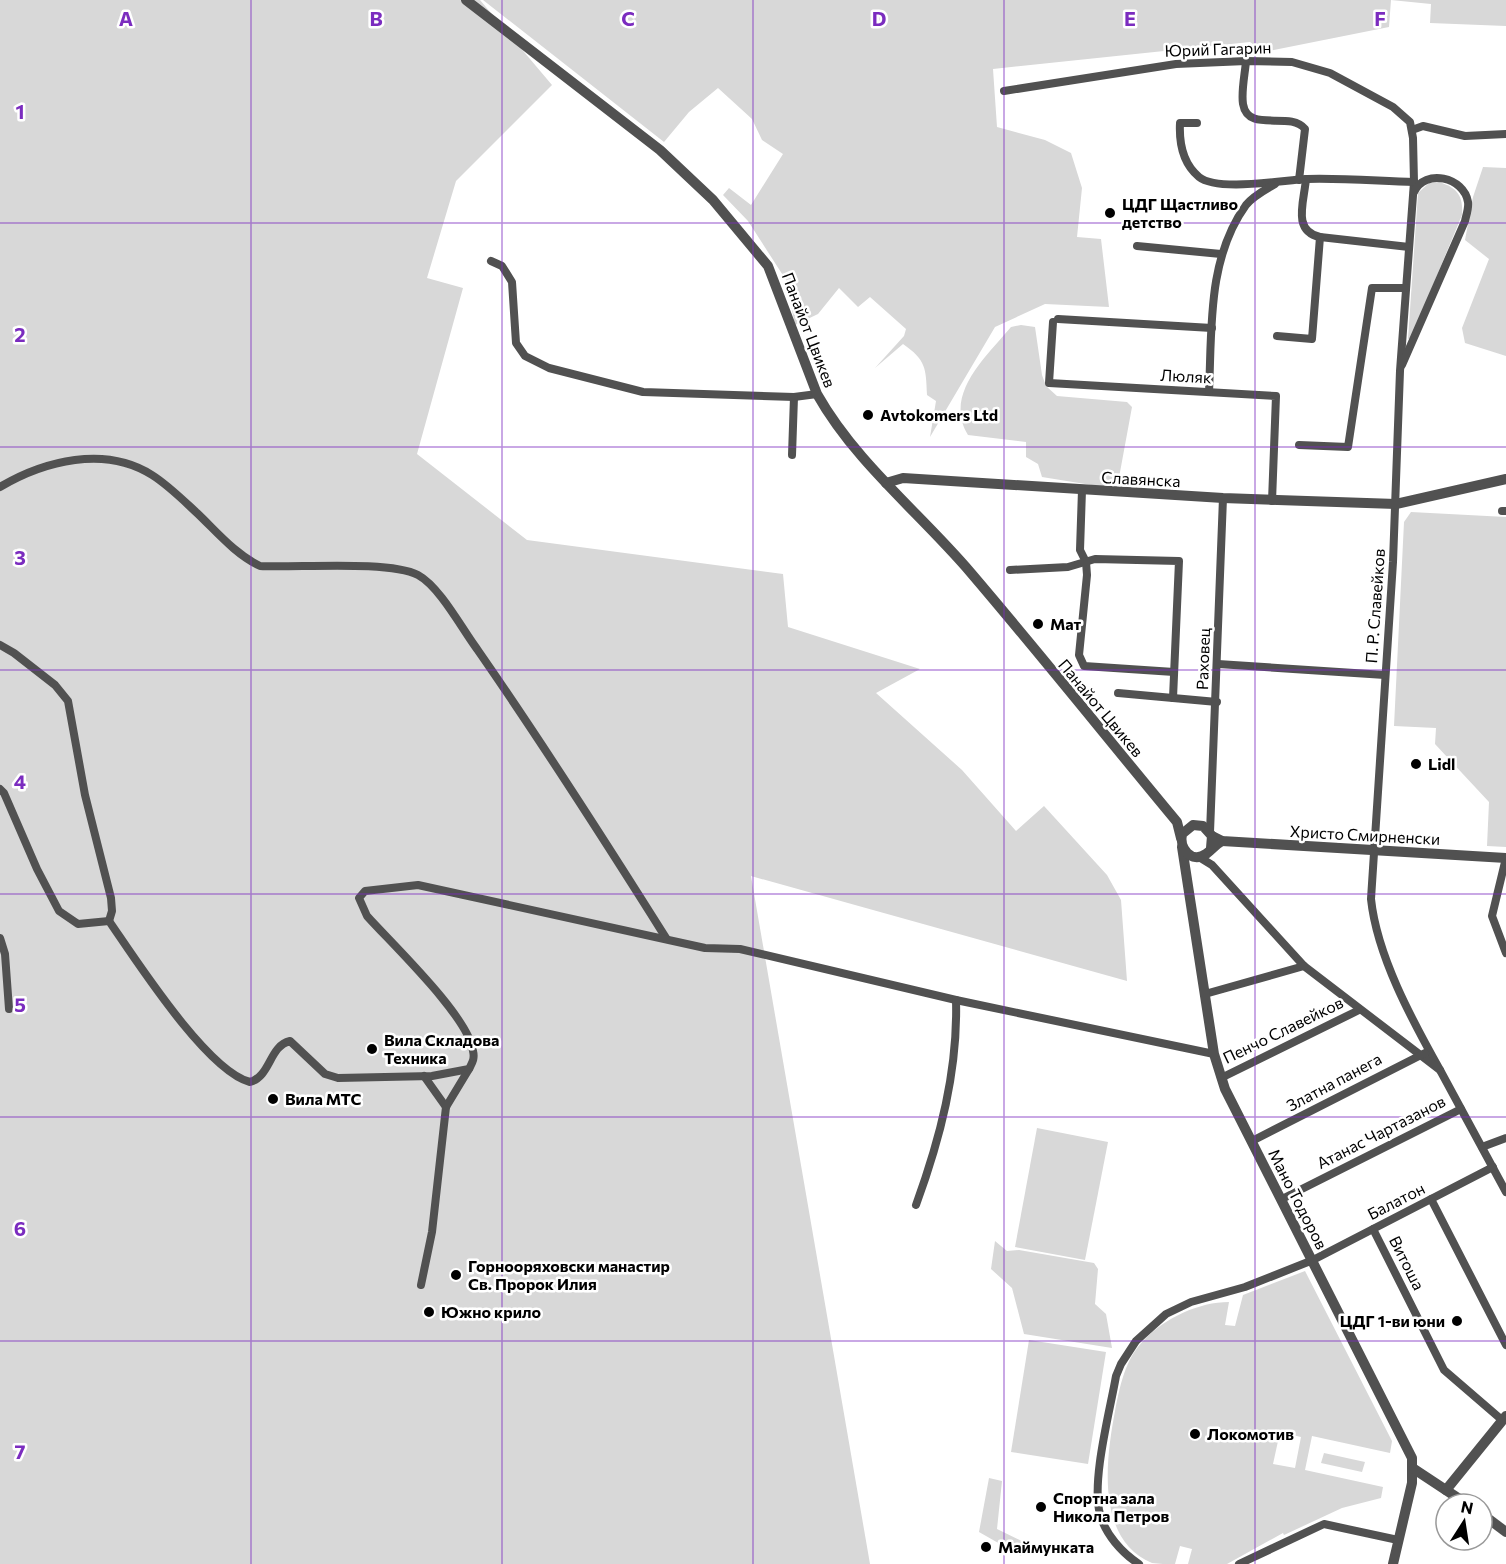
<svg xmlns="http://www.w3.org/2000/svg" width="1506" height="1564" viewBox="0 0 1506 1564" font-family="Commissioner,sans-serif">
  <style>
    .green { fill: #d8d8d8; fill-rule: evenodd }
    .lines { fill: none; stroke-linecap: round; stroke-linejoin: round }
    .minor { stroke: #515151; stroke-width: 8 }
    .tertiary { stroke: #515151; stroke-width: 10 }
    .grid { fill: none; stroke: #7b2cbf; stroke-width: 1.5; stroke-opacity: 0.55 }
    .poi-dot { fill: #000; stroke: #fff; stroke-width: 2 }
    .labels { text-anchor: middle; stroke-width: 5; stroke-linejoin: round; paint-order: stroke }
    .street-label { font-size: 16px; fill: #000; stroke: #fff }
    .poi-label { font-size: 16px; font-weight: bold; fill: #000; stroke: #fff; text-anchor: start }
    .grid-label { font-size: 20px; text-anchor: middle; font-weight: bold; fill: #7b2cbf; stroke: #fff; stroke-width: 5; stroke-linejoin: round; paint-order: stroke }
  </style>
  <rect width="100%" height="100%" fill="#fff"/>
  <g class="green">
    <polygon points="0,0 480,0 552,85 456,181 427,278 463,288 417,454 527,540 783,574 788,627 920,669 876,693 962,770 1016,831 1044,806 1107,875 1121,900 1127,981 751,876 870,1564 0,1564"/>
    <path d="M483,0H1506V26L1430,23L1431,4L1391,0L1389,27L1264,52L1250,42L993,69L997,127L1045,140L1071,153L1082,188L1077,237L1101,239L1109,307L1045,304L995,327L930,437L936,401L927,395C926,368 926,360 903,344L875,368L904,336L906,329L870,297L858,307L839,288L818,314L795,325L786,280L748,221L723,195L729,188L751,205L783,154L762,140L752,119L718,88L689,112L664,142Z"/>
    <polygon points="1483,167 1506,168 1506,356 1465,343 1462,328 1489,259 1465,240 1473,197"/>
    <path d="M1439,182C1458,188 1463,196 1462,215L1411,338L1408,339L1418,193L1429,183Z"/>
    <path d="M1021,325L1035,327L1042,375L1046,386L1057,396L1127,402L1132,407L1118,483L1110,488L1042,477L1038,464L1026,457V442L968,435C943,394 987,356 1011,327Z"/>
    <polygon points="1411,512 1506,517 1506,847 1487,846 1489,802 1435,744 1436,728 1394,726 1404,522"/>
    <polygon points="1037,1128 1108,1142 1085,1260 1015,1247"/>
    <polygon points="995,1241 1007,1251 1019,1250 1094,1263 1098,1269 1095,1304 1106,1314 1112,1348 1024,1334 1012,1288 991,1269"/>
    <path d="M1305,1271L1392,1441L1390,1453L1312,1436L1305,1470L1383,1487L1381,1498L1342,1508L1284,1535L1283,1533L1227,1564H1188L1192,1549L1180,1546L1175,1564C1168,1564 1158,1564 1152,1563C1095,1539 1106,1459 1115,1411C1120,1386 1125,1359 1144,1340C1165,1318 1199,1302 1229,1302L1225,1325L1235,1326L1243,1295ZM1280,1432L1301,1437L1295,1468L1273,1464Z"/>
    <polygon points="1029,1340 1106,1352 1088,1464 1011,1452"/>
    <polygon points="1324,1453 1365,1462 1362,1472 1321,1463"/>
    <polygon points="989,1478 1002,1481 997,1529 1026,1543 1021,1556 979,1532"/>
  </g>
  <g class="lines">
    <g class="minor">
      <path d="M1246,61C1245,74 1241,91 1243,104C1248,134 1290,110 1305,129L1299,180"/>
      <path d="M1004,91L1176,64L1246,61L1292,62L1330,73L1393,107L1410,122L1413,138L1414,182L1400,371L1393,562L1371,899C1377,956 1412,1020 1440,1070"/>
      <path d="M1197,123H1180C1179,143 1182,163 1199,177C1218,192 1283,180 1307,179C1343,178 1378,181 1414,182"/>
      <polyline points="1412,130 1423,126 1465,136 1506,134"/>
      <path d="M1306,179C1304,202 1292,231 1320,237L1409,247"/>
      <polyline points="1137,246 1221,254"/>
      <polyline points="491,261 502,266 512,282 516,343 525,356 549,368 643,392 794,397 817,394"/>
      <polyline points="1058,319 1212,328"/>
      <polyline points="1053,322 1049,383 1276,396 1272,501"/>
      <polyline points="1277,336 1312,339 1320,237"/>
      <path d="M1402,365L1465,221C1466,216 1469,208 1468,202C1464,177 1425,168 1414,192"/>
      <path d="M1209,392C1212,329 1207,259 1246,205C1253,196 1265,190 1275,184"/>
      <polyline points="1299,445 1348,447 1372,288 1406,288"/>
      <polyline points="792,455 794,397"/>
      <path d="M0,487C44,461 105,445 152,475C168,485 183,500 197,513C217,532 235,554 260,566C296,568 389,560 418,575C440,587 462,629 477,649C543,744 605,841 666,938"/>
      <polyline points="1082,490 1080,550 1086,562 1087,575 1079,655 1084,666 1174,672"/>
      <polyline points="1502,511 1506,511"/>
      <polyline points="1010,570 1068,567 1095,559 1179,561 1173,698"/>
      <polyline points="0,645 14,653 55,685 68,701 85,795 111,898 112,911 109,921"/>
      <polyline points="1218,664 1385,675"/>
      <polyline points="1118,693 1217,702"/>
      <path d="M0,789L4,793L37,869L59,911L78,924L109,921C136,960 207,1071 250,1082C271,1076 269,1046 290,1041L325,1074L338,1078L432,1076L469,1069C472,1063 475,1059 473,1051C469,1017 392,944 367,916L359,898L365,891L418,885L705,948L740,949L956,1000L1214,1054"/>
      <polyline points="1210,832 1223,498"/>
      <polyline points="1199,857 1212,865 1304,966 1440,1070 1506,1192"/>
      <polyline points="1506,858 1492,916 1506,953"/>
      <polyline points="0,938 5,954 9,1009"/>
      <polyline points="1205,994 1304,966"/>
      <polyline points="424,1076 446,1107"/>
      <polyline points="1221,1078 1359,1010"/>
      <polyline points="1252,1141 1425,1053"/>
      <polyline points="1482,1147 1506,1138"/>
      <polyline points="1282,1199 1461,1109"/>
      <polyline points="1431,1199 1506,1345"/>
      <path d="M916,1205C940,1139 958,1071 956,1000"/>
      <polyline points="1373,1229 1444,1370 1502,1420"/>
      <polyline points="421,1285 432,1232 446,1107 469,1069"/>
      <path d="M1139,1564C1122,1553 1105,1534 1100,1514C1091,1481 1110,1411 1116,1376L1121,1364L1136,1341L1166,1314L1191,1302L1245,1287L1313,1260L1493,1167"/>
      <polyline points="1239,1564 1324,1524 1398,1540"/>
    </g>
    <g class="tertiary">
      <path d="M466,0L660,150L713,200L768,266L817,394C856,463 920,513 971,573C1041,655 1108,739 1177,822L1181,838"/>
      <polyline points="886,483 903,478 1223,498 1396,504 1506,479"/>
      <polyline points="1212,836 1222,841 1506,858"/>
      <polyline points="1182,847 1214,1054 1225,1089 1412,1458 1412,1483 1393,1564"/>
      <path d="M1211,848L1212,836L1203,826L1193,825L1182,834C1179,848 1191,864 1206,854C1212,850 1215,845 1222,841"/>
      <polyline points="1414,1469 1467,1504"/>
      <polyline points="1446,1490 1506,1416"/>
      <polyline points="1482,1514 1506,1532"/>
    </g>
  </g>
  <path class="grid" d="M251,0V1564M502,0V1564M753,0V1564M1004,0V1564M1255,0V1564M0,223H1506M0,447H1506M0,670H1506M0,894H1506M0,1117H1506M0,1341H1506"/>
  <g class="poi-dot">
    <circle cx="1110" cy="213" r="6"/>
    <circle cx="868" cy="415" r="6"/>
    <circle cx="1038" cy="624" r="6"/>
    <circle cx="1416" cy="764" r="6"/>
    <circle cx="372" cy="1049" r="6"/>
    <circle cx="273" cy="1099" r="6"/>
    <circle cx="456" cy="1275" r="6"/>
    <circle cx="429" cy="1312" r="6"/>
    <circle cx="1457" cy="1321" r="6"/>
    <circle cx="1195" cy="1434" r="6"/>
    <circle cx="1041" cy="1507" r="6"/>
    <circle cx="986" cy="1547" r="6"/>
  </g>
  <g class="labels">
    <g class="street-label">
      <text transform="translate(1218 49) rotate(-2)" y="6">Юрий Гагарин</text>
      <text transform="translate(809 330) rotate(69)" y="6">Панайот Цвикев</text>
      <text transform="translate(1186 376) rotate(3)" y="6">Люляк</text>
      <text transform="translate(1141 479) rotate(3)" y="6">Славянска</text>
      <text transform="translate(1375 606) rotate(-86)" y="6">П. Р. Славейков</text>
      <text transform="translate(1203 659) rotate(-88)" y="6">Раховец</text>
      <text transform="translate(1101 708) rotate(50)" y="6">Панайот Цвикев</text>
      <text transform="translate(1365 835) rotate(3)" y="6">Христо Смирненски</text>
      <text transform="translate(1283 1030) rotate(-26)" y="6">Пенчо Славейков</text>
      <text transform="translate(1334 1082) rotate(-28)" y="6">Златна панега</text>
      <text transform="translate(1381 1132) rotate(-27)" y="6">Атанас Чартазанов</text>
      <text transform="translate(1298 1199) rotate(63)" y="6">Мано Тодоров</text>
      <text transform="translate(1396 1201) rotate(-27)" y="6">Балатон</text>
      <text transform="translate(1407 1263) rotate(63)" y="6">Витоша</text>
    </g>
    <g class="poi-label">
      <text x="1122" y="210">ЦДГ Щастливо<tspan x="1122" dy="18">детство</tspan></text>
      <text x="880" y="421">Avtokomers Ltd</text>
      <text x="1050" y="630">Мат</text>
      <text x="1428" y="770">Lidl</text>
      <text x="384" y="1046">Вила Складова<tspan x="384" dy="18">Техника</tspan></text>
      <text x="285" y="1105">Вила МТС</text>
      <text x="468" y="1272">Горнооряховски манастир<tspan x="468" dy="18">Св. Пророк Илия</tspan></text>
      <text x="441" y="1318">Южно крило</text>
      <text x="1445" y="1327" text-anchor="end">ЦДГ 1-ви юни</text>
      <text x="1207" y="1440">Локомотив</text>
      <text x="1053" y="1504">Спортна зала<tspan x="1053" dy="18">Никола Петров</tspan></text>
      <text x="998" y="1553">Маймунката</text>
    </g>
  </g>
  <g class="grid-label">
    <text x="126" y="26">A</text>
    <text x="376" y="26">B</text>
    <text x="628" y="26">C</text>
    <text x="879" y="26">D</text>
    <text x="1130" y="26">E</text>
    <text x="1380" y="26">F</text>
    <text x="20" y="119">1</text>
    <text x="20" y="342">2</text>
    <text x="20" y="565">3</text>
    <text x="20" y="789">4</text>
    <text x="20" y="1012">5</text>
    <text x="20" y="1236">6</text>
    <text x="20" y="1459">7</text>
  </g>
  <g transform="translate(1464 1522) rotate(12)"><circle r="28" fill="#ffffff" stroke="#999999" stroke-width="1.5"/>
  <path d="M0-4.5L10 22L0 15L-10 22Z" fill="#000000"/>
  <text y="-9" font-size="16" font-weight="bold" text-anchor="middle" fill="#000000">N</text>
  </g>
</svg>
